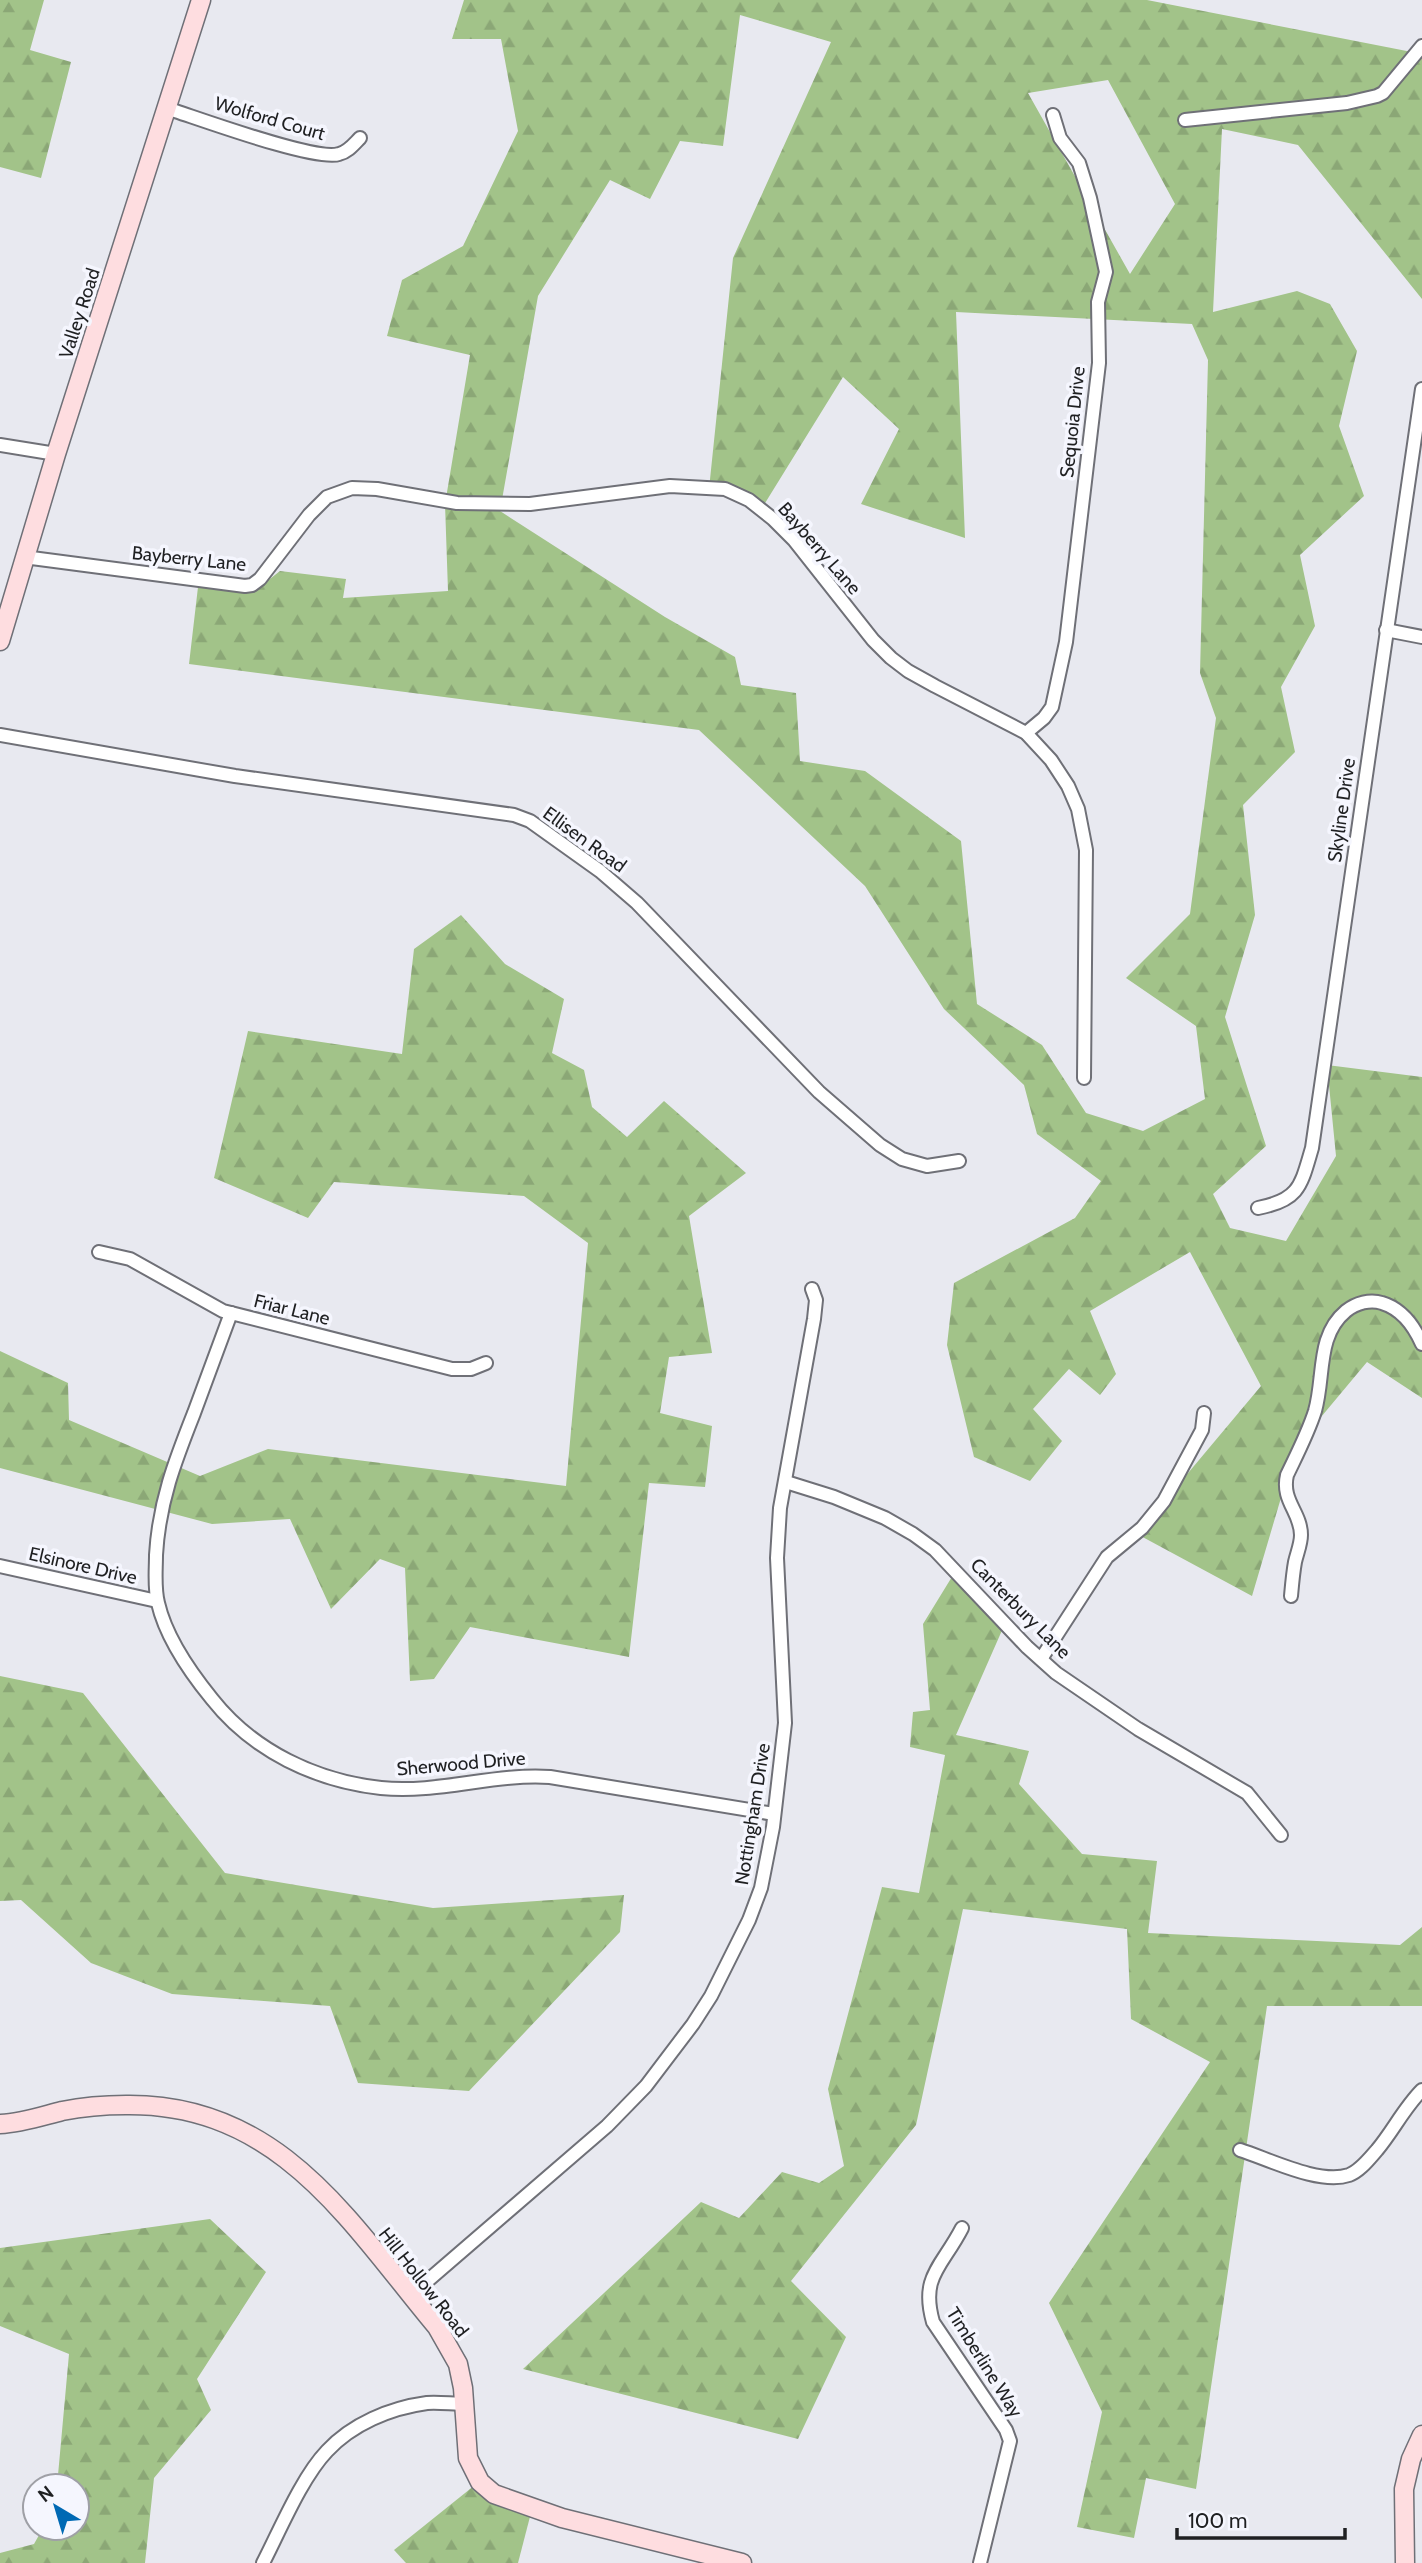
<svg xmlns="http://www.w3.org/2000/svg" width="1422" height="2563" viewBox="0 0 1422 2563" font-family="Cabin,sans-serif">
  <style>
    .forest { fill: url(#forest-firs); fill-rule: evenodd }
    .lines { fill: none; stroke-linecap: round; stroke-linejoin: round }
    .street-casing { stroke: #6f7077; stroke-width: 16 }
    .secondary-casing { stroke: #6f7077; stroke-width: 21 }
    .street { stroke: #fff; stroke-width: 12 }
    .secondary { stroke: #fedde0; stroke-width: 18 }
    .labels { text-anchor: middle; stroke-width: 7; stroke-linejoin: round; paint-order: stroke }
    .street-label { font-size: 19px; fill: #1f2022; stroke: #f5f6fe }
  </style>
  <defs>
    <pattern id="forest-firs" width="22" height="20" patternUnits="userSpaceOnUse" patternTransform="scale(1.75)"><rect width="22" height="20" fill="#a2c389"/><path d="M5 1l3.5 6h-7zM16 11l3.5 6h-7z" fill="#8ba776"/></pattern>
  </defs>
  <rect width="100%" height="100%" fill="#e8e9f0"/>
  <g class="forest">
    <polygon points="0,0 44,0 30,50 71,62 41,178 0,167"/>
    <path d="M464,0H1147L1422,54V299L1298,145L1222,129L1213,312L1297,291L1330,304L1357,351L1339,426L1364,496L1300,555L1315,626L1281,687L1295,752L1243,805L1255,915L1225,1017L1266,1146L1213,1194L1230,1228L1286,1241L1336,1156L1327,1065L1422,1077V1398L1367,1362L1296,1447L1252,1596L1137,1534L1261,1386L1190,1252L1090,1311L1116,1374L1100,1395L1069,1369L1033,1409L1062,1441L1030,1481L974,1457L947,1345L954,1283L1075,1218L1101,1181L1037,1134L1024,1085L944,1009L865,886L699,730L189,664L198,587L252,593L280,571L346,579L343,598L448,591L445,504L470,355L387,336L402,280L463,246L518,131L501,39H452ZM740,15L831,42L733,258L709,489L762,508L843,377L899,429L861,504L965,538L956,312L1192,324L1208,360L1200,673L1216,718L1190,914L1126,978L1196,1026L1205,1099L1143,1131L1086,1113L1042,1045L977,1004L961,841L865,771L800,761L796,693L741,685L735,657L665,617L500,511L538,296L610,180L650,199L680,141L723,146ZM1108,80L1175,204L1130,274L1028,93Z"/>
    <polygon points="461,915 505,964 564,999 552,1053 584,1070 592,1107 627,1137 664,1101 746,1173 689,1216 712,1353 669,1357 660,1413 712,1426 705,1487 649,1483 629,1657 470,1627 434,1679 410,1681 405,1568 380,1559 331,1609 290,1519 212,1524 0,1468 0,1351 68,1383 69,1420 200,1476 268,1449 566,1486 588,1243 524,1196 334,1182 308,1218 214,1178 248,1031 402,1054 414,949"/>
    <polygon points="958,1567 1007,1619 956,1735 1029,1751 1019,1784 1082,1854 1157,1861 1148,1933 1400,1945 1422,1927 1422,2006 1267,2006 1196,2489 1146,2478 1134,2538 1077,2527 1102,2412 1049,2303 1210,2062 1131,2019 1127,1929 963,1909 916,2125 791,2281 846,2337 798,2439 523,2369 701,2202 739,2218 782,2172 819,2183 844,2166 828,2089 882,1887 919,1893 945,1755 910,1747 913,1712 930,1710 923,1624"/>
    <polygon points="0,1676 83,1693 225,1873 433,1908 624,1895 620,1932 469,2091 358,2083 330,2006 172,1994 91,1963 21,1900 0,1901"/>
    <polygon points="210,2219 266,2272 197,2379 211,2410 154,2478 145,2563 0,2563 0,2553 34,2544 43,2528 77,2528 77,2486 57,2486 69,2354 0,2326 0,2248"/>
    <polygon points="480,2481 532,2509 518,2563 406,2563 394,2550"/>
  </g>
  <g class="lines">
    <defs>
      <g id="street">
        <path d="M166,108C195,117 316,162 339,154C348,152 354,144 360,138"/>
        <polyline points="1185,120 1347,103 1377,96 1383,93 1422,46"/>
        <polyline points="0,445 56,454"/>
        <polyline points="24,557 245,586 252,585 260,579 309,515 327,497 352,488 377,489 457,503 530,504 670,486 725,489 749,500 773,519 794,540 873,640 891,658 908,671 935,686 1026,733 1051,760 1068,786 1078,809 1086,850 1084,1078"/>
        <polyline points="1386,630 1422,637"/>
        <polyline points="1026,733 1044,718 1052,707 1066,642 1099,363 1098,302 1106,272 1090,198 1079,163 1060,138 1053,115"/>
        <polyline points="0,735 235,776 514,815 530,821 600,871 637,903 819,1092 880,1145 902,1159 927,1166 959,1161"/>
        <path d="M1258,1208C1300,1200 1301,1185 1312,1148L1422,389"/>
        <polyline points="99,1252 130,1259 223,1311 452,1369 471,1369 486,1363"/>
        <path d="M231,1313C219,1346 206,1380 194,1413C175,1461 159,1502 156,1555C156,1571 154,1587 158,1603C166,1638 190,1672 212,1699C253,1751 316,1781 381,1788C438,1794 494,1773 550,1777L774,1814"/>
        <polyline points="786,1482 834,1497 885,1518 913,1534 935,1550 1027,1647 1056,1673 1138,1729 1247,1793 1281,1835"/>
        <polyline points="0,1566 157,1601"/>
        <path d="M1291,1596C1292,1585 1293,1573 1295,1562C1297,1553 1301,1544 1301,1535C1301,1512 1281,1501 1287,1475C1297,1454 1308,1433 1315,1411C1325,1376 1316,1336 1346,1311C1356,1303 1370,1299 1382,1303C1402,1309 1414,1326 1422,1344"/>
        <polyline points="1041,1659 1107,1557 1142,1528 1164,1501 1202,1430 1204,1413"/>
        <path d="M1240,2150C1269,2159 1319,2185 1349,2175C1360,2171 1369,2159 1377,2150C1393,2131 1404,2108 1422,2090"/>
        <path d="M962,2228C942,2267 920,2276 933,2322L1006,2430L1010,2441L980,2563"/>
        <polyline points="411,2295 607,2126 646,2086 693,2024 711,1996 749,1920 761,1888 773,1827 785,1723 777,1558 780,1508 814,1319 816,1300 812,1289"/>
        <path d="M263,2563C280,2530 302,2477 327,2451C352,2424 390,2408 427,2403C439,2402 452,2404 465,2404"/>
      </g>
      <g id="secondary">
        <polyline points="0,641 56,454 201,0"/>
        <path d="M0,2124C21,2123 42,2116 62,2111C82,2107 106,2105 126,2105C280,2103 350,2223 437,2327L458,2364L463,2388L468,2458L480,2482L494,2494L562,2518L742,2563"/>
        <polyline points="1405,2563 1404,2489 1411,2459 1422,2435"/>
      </g>
    </defs>
    <use href="#street" class="street-casing"/>
    <use href="#secondary" class="secondary-casing"/>
    <use href="#street" class="street"/>
    <use href="#secondary" class="secondary"/>
  </g>
  <g class="labels">
    <g class="street-label">
      <text transform="translate(270 118) rotate(16)" y="7">Wolford Court</text>
      <text transform="translate(79 313) rotate(-72)" y="7">Valley Road</text>
      <text transform="translate(1072 422) rotate(-84)" y="7">Sequoia Drive</text>
      <text transform="translate(820 548) rotate(49)" y="7">Bayberry Lane</text>
      <text transform="translate(189 558) rotate(6)" y="7">Bayberry Lane</text>
      <text transform="translate(1341 810) rotate(-82)" y="7">Skyline Drive</text>
      <text transform="translate(585 839) rotate(36)" y="7">Ellisen Road</text>
      <text transform="translate(292 1309) rotate(14)" y="7">Friar Lane</text>
      <text transform="translate(83 1565) rotate(13)" y="7">Elsinore Drive</text>
      <text transform="translate(1021 1608) rotate(45)" y="7">Canterbury Lane</text>
      <text transform="translate(461 1763) rotate(-5)" y="7">Sherwood Drive</text>
      <text transform="translate(752 1814) rotate(-81)" y="7">Nottingham Drive</text>
      <text transform="translate(424 2282) rotate(52)" y="7">Hill Hollow Road</text>
      <text transform="translate(985 2362) rotate(58)" y="7">Timberline Way</text>
    </g>
  </g>
  <g transform="translate(56 2507) rotate(322)"><circle r="33" fill="#f5f6fe" stroke="#9fa0a6" stroke-width="2"/>
  <path d="M0-5L12 26L0 18L-12 26Z" fill="#0069b4"/>
  <text y="-10" font-size="19" font-weight="bold" text-anchor="middle" fill="#1f2022">N</text>
  </g>
  <path d="M1177 2528v10h168v-10" fill="none" stroke="#1f2022" stroke-width="3.5"/>
  <text x="1188" y="2528" font-size="21" fill="#1f2022" stroke="#f5f6fe" stroke-width="5" paint-order="stroke">100 m</text>
</svg>
